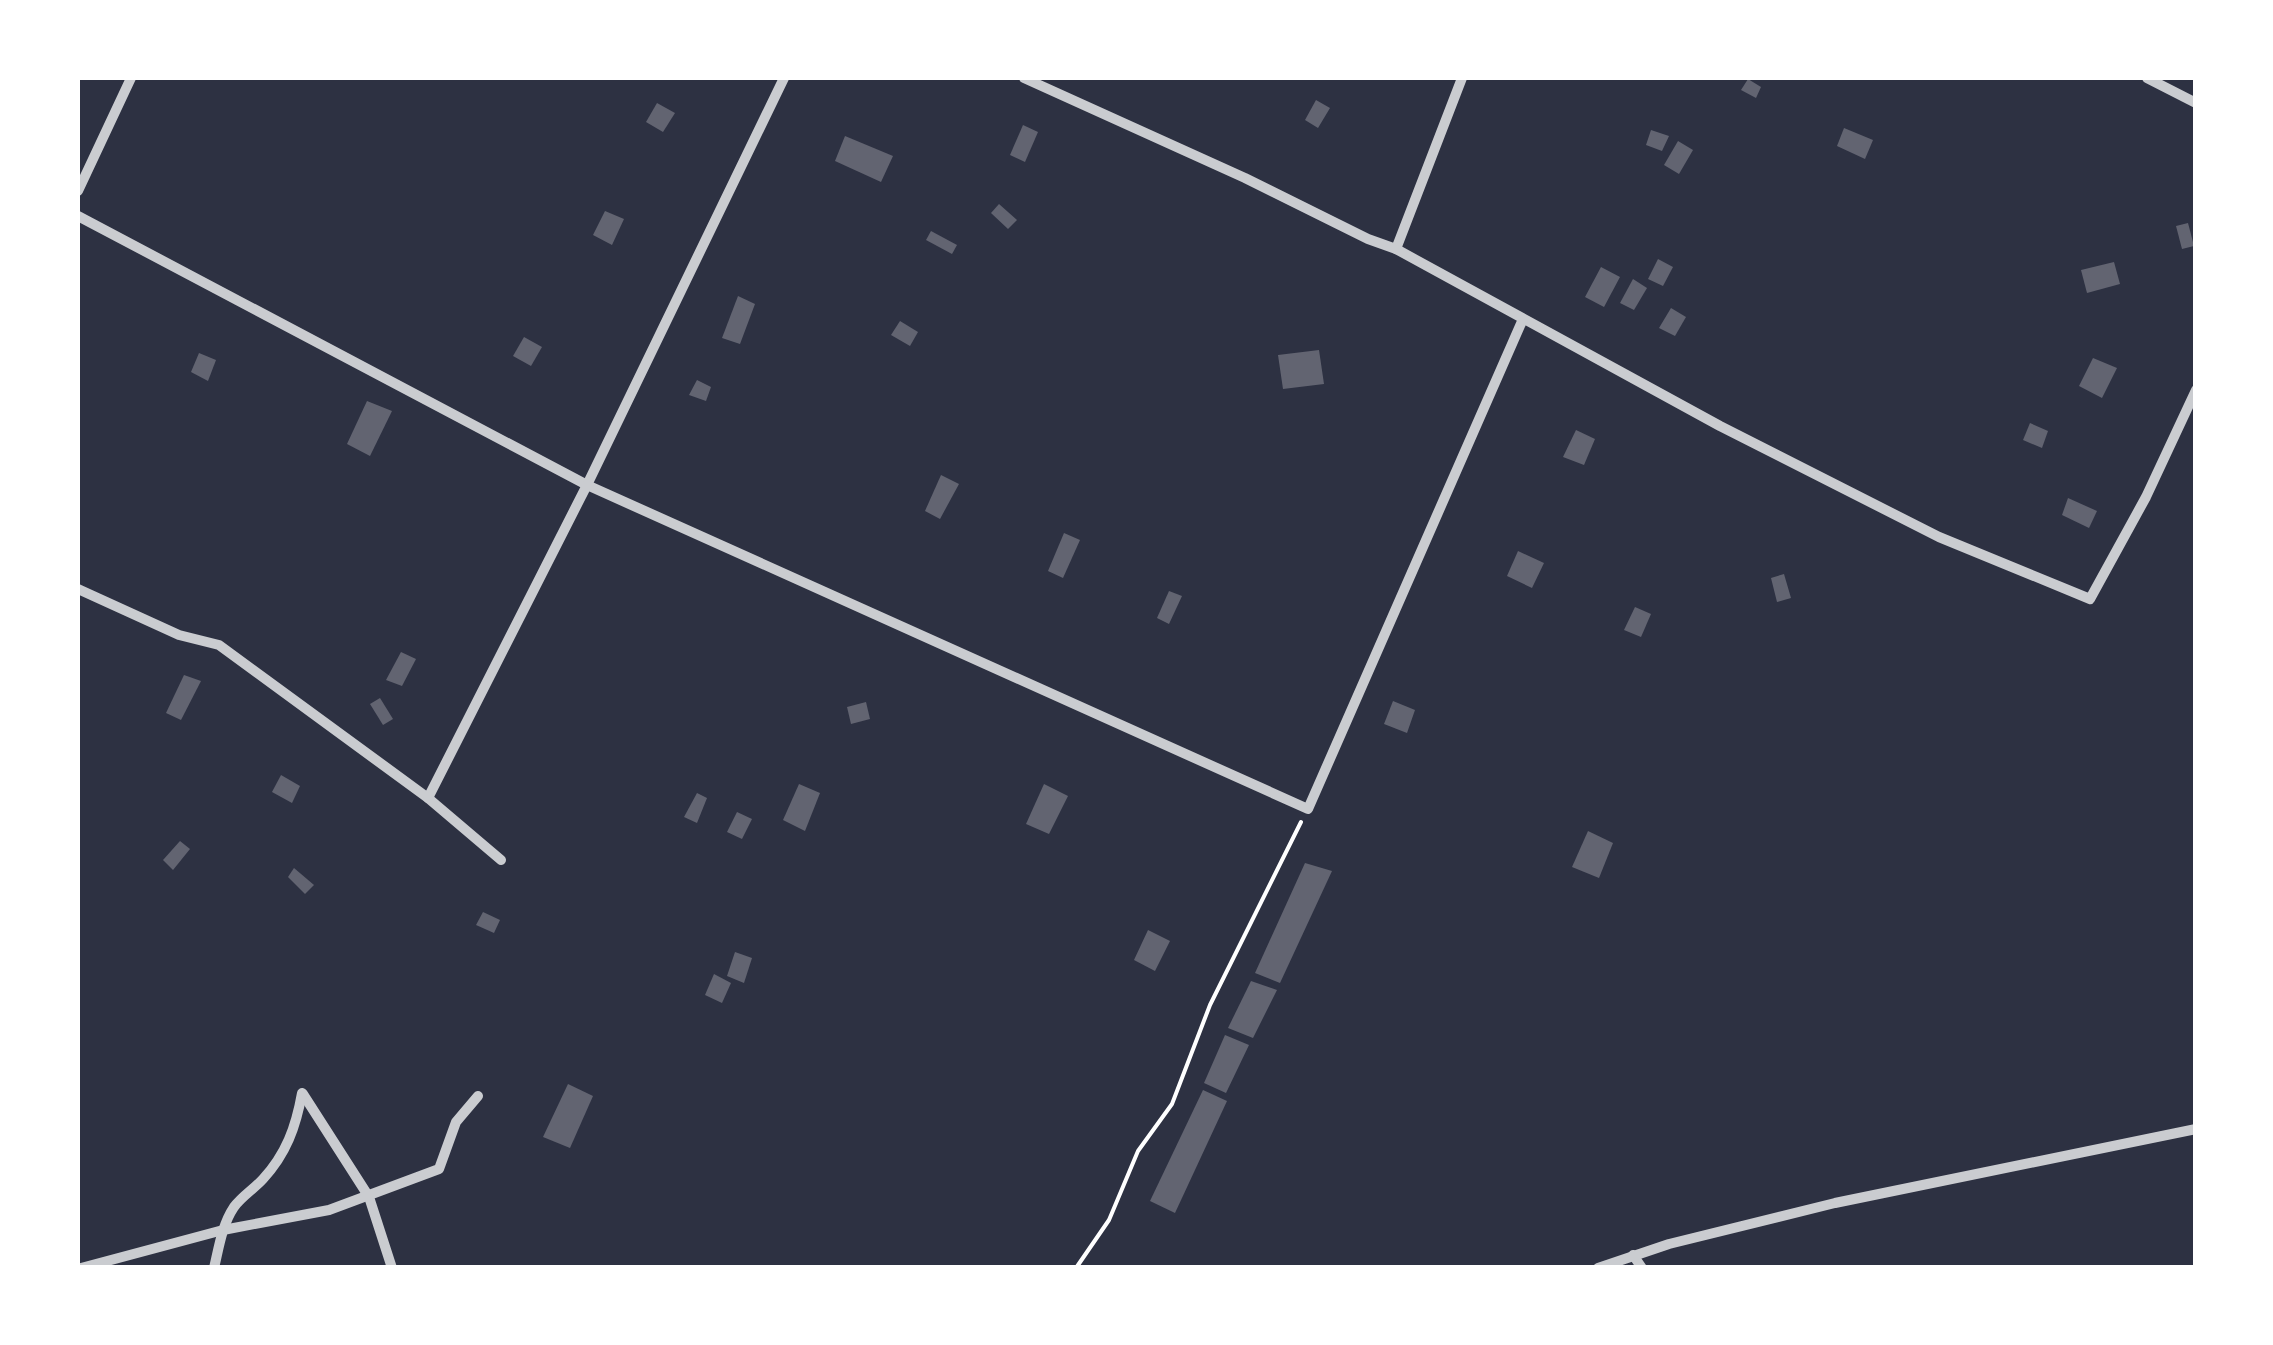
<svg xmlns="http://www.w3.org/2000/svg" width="2273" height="1345" viewBox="0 0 2273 1345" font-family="'Sofia Sans Condensed',sans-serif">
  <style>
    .building { fill: #626471 }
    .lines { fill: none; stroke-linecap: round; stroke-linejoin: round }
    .path { stroke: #fff; stroke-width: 4 }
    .minor { stroke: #caccd0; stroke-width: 10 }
  </style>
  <rect width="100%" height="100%" fill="#2d3142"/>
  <g class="building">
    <polygon points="1748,79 1761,87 1756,98 1741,90"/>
    <polygon points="1316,100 1330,108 1318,128 1305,120"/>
    <polygon points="657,103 675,113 663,132 646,122"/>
    <polygon points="1023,125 1038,132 1025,162 1010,155"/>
    <polygon points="1844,128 1873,140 1865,159 1837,146"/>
    <polygon points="1651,130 1669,136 1662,151 1646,145"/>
    <polygon points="845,136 893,156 881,182 835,161"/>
    <polygon points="1678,141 1693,150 1679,174 1664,165"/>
    <polygon points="999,204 1017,220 1008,229 991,213"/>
    <polygon points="605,211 624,219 612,245 593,235"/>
    <polygon points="2188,223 2194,246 2182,249 2176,226"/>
    <polygon points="931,231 957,245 952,254 926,240"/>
    <polygon points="1658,259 1673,267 1663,286 1648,279"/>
    <polygon points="2114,262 2120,284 2087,293 2081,270"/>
    <polygon points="1601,267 1620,277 1604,307 1585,297"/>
    <polygon points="1633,279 1647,288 1634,310 1620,303"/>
    <polygon points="738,296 755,304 740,344 722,338"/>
    <polygon points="1671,308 1686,317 1675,336 1659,328"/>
    <polygon points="900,321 918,332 910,346 891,335"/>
    <polygon points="524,337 542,347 531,366 513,356"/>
    <polygon points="1319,350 1324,384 1283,389 1278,355"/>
    <polygon points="199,353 216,360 208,381 191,372"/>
    <polygon points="2093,358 2117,368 2102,398 2079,386"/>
    <polygon points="697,380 711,387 706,401 689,395"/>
    <polygon points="367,401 392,411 370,456 347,444"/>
    <polygon points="2030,423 2048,431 2042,448 2023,440"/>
    <polygon points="1576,430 1595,439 1584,465 1563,457"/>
    <polygon points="941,475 959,484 940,519 925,511"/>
    <polygon points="2068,498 2097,511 2089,528 2062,515"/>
    <polygon points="1064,533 1080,540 1063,578 1048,571"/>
    <polygon points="1518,551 1544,563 1532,588 1507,576"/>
    <polygon points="1784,574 1791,598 1777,602 1771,578"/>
    <polygon points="1169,591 1182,596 1169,624 1157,618"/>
    <polygon points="1635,607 1651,614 1641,637 1624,630"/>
    <polygon points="401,652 416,659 402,686 386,680"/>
    <polygon points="184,675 201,681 181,720 166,713"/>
    <polygon points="380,698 393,719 383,725 370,704"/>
    <polygon points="1393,701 1415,710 1407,733 1384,724"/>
    <polygon points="866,702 870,719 851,724 847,707"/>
    <polygon points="281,775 300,786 292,803 272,792"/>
    <polygon points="799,784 820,793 805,831 783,820"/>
    <polygon points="1044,784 1068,796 1049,834 1026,824"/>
    <polygon points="697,793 707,798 697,823 684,817"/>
    <polygon points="737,812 752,819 742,839 727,832"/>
    <polygon points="1588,831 1613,843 1599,878 1572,867"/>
    <polygon points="180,841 190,849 173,870 163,860"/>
    <polygon points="1305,863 1332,871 1280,983 1255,973"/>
    <polygon points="294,868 314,885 305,894 288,877"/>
    <polygon points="483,912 500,920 494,933 476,925"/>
    <polygon points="1148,930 1170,941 1155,971 1134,960"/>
    <polygon points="735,952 752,958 744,983 727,976"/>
    <polygon points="714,974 731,983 722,1003 705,995"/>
    <polygon points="1251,981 1277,990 1253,1038 1228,1028"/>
    <polygon points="1225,1035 1249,1045 1226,1093 1204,1083"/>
    <polygon points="568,1084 593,1096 570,1148 543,1137"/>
    <polygon points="1203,1090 1227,1101 1175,1213 1150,1201"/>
  </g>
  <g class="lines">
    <polyline class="path" points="1076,1268 1109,1220 1138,1151 1172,1104 1210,1005 1301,822"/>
    <g class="minor">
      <polyline points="1024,78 1245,178 1368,239 1396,249 1720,426 1939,537 2090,599 2146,497 2196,390"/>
      <polyline points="2147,78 2196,103"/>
      <polyline points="78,191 131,78"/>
      <polyline points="78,216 587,485 1308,809 1523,319"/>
      <polyline points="1396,249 1462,78"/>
      <polyline points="78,589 179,635 219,645 428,798 501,860"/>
      <polyline points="428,798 587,485 784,78"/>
      <polyline points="303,1094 369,1197 392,1268"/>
      <polyline points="1633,1255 1642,1268"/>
      <polyline points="81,1268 223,1230 329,1210 439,1169 456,1122 478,1096"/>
      <path d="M214,1268C219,1247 222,1225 234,1207C242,1196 254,1189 263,1179C286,1154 296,1127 302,1093"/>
      <polyline points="1598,1268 1669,1244 1835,1203 2196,1129"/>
    </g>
  </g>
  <rect width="2273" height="1345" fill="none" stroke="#ffffff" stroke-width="160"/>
</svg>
